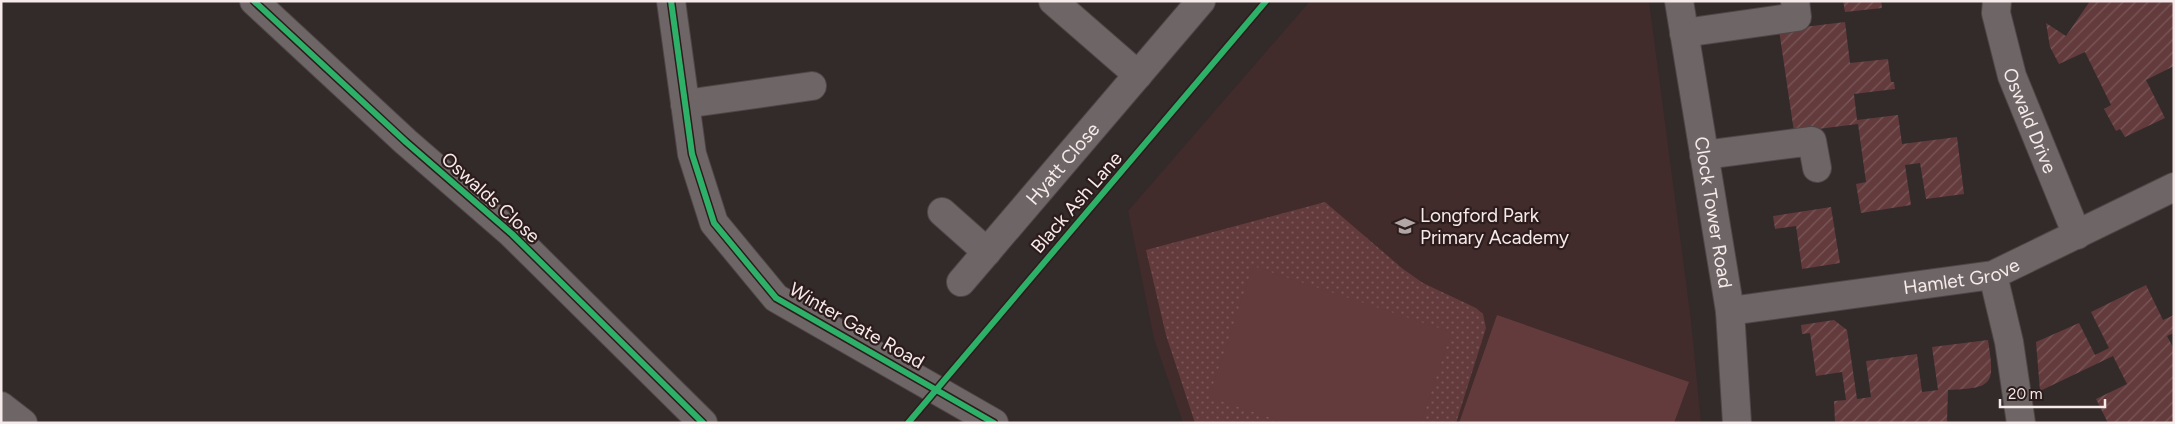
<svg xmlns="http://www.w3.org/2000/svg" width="2175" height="424" viewBox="0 0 2175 424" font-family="Figtree,sans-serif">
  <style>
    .built { fill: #412b2b }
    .grass { fill: url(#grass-dots) }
    .garden { fill: url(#garden-furrows) }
    .pitch { fill: #633b3d }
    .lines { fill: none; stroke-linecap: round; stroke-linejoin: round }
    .minor-casing { stroke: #4f4647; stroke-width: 30 }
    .minor { stroke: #6e6666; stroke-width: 28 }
    .cycleway-casing { stroke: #2d1c1c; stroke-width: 9 }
    .cycleway { stroke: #2db169; stroke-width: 6 }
    .labels { text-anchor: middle; stroke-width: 4.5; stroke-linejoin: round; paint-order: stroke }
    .street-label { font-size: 19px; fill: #f6eaea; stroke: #2d1c1c }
    .poi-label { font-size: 19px; fill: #f6eaea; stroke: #2d1c1c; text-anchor: start }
  </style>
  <defs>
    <pattern id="grass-dots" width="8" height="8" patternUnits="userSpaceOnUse" patternTransform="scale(1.25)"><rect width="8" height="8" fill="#633b3d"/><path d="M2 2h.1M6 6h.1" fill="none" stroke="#7a5859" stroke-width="1.8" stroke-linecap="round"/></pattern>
    <pattern id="garden-furrows" width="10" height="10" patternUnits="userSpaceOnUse" patternTransform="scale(1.25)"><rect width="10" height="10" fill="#633b3d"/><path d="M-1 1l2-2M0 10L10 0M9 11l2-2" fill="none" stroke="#7a5859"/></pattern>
  </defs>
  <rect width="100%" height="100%" fill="#332a2a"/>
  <polygon class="built" points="1310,1 1649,1 1691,320 1701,423 1183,423 1154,339 1128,211"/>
  <polygon class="grass" points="1325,202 1403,269 1423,283 1476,308 1483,314 1486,328 1456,423 1195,423 1166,335 1146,250"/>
  <g class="garden">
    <polygon points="1843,1 1881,1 1882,8 1845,12"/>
    <polygon points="2090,1 2174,1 2174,66 2146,80 2165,118 2125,137 2120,129 2116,131 2104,109 2111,105 2085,52 2059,64 2050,47 2046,23 2066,36"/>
    <polygon points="1845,22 1850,63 1888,59 1891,82 1894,82 1895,89 1854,94 1857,120 1898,115 1902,144 1957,137 1964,194 1926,199 1920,163 1905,165 1911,205 1861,213 1856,184 1866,182 1858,124 1794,132 1779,30"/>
    <polygon points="1831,207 1840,263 1802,269 1796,226 1775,229 1773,216"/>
    <polygon points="2146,285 2163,320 2174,315 2174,333 2167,336 2174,349 2174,423 2108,423 2096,399 2127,384 2113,356 2040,391 2036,342 2079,323 2095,355 2109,348 2091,312"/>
    <path d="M1834,320L1847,330L1857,399L1871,397L1866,361L1917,354L1922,392L1938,390L1932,347L1988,340C1995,385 1994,388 1948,390L1947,423H1835L1834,401L1846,400L1842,372L1816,376L1810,333L1802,334L1801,325Z"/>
  </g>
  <g class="pitch">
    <polygon points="1253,266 1451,332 1421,423 1286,423 1209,397"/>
    <polygon points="1497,315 1689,382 1674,423 1459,423"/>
  </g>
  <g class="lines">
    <defs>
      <g id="minor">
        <polyline points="254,1 406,142 512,234 703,423"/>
        <polyline points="671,1 692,154 714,223 776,298 994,423"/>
        <polyline points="1053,1 1138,75"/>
        <path id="s1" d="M1679,1L1730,311L1737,423"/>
        <path id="s2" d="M1997,1L1996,13L2012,76L2077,235"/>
        <polyline points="1684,33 1797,17 1795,1"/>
        <polyline points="685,104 812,86"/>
        <polyline points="1704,155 1812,141 1817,168"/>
        <polyline points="942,212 987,252"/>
        <polyline points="1993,275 2009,342 2021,423"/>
        <path id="s3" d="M961,282L1201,1"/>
        <path id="s4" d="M1730,311L1993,275L2174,187"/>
        <polyline points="1,406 23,423"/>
      </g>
    </defs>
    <use href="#minor" class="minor-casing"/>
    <use href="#minor" class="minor"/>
    <defs>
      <g id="cycleway">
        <polyline points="254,1 406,142 512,234 703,423"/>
        <polyline points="671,1 692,154 714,223 776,298 994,423"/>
        <polyline points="908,423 1266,1"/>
      </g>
    </defs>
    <use href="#cycleway" class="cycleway-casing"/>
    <use href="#cycleway" class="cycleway"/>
  </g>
  <defs>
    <symbol id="school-bare" viewBox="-9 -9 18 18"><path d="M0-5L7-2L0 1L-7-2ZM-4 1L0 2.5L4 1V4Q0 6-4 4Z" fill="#b2a7a7" stroke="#2d1c1c" stroke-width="2.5" paint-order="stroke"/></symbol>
  </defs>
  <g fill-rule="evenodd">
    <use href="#school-bare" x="1391" y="212" width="28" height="28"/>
  </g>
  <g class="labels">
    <g class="street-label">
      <text dy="7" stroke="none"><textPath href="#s2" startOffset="125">Oswald Drive</textPath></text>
      <text dy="7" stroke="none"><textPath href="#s3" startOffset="156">Hyatt Close</textPath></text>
      <text transform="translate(491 197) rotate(42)" y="7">Oswalds Close</text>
      <text transform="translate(1076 202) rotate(-49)" y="7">Black Ash Lane</text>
      <text dy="7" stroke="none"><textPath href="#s1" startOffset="214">Clock Tower Road</textPath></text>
      <text dy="7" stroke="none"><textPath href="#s4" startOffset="234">Hamlet Grove</textPath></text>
      <text transform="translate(857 325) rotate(30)" y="7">Winter Gate Road</text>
    </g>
    <g class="poi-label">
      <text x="1420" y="222">Longford Park<tspan x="1420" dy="22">Primary Academy</tspan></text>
    </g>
  </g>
  <rect width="2175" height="424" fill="none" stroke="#f6eaea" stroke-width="5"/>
  <path d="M2000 399v8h105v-8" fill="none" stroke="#f6eaea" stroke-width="2.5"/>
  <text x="2008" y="399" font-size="15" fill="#f6eaea" stroke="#2d1c1c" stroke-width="4" paint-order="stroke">20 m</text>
</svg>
